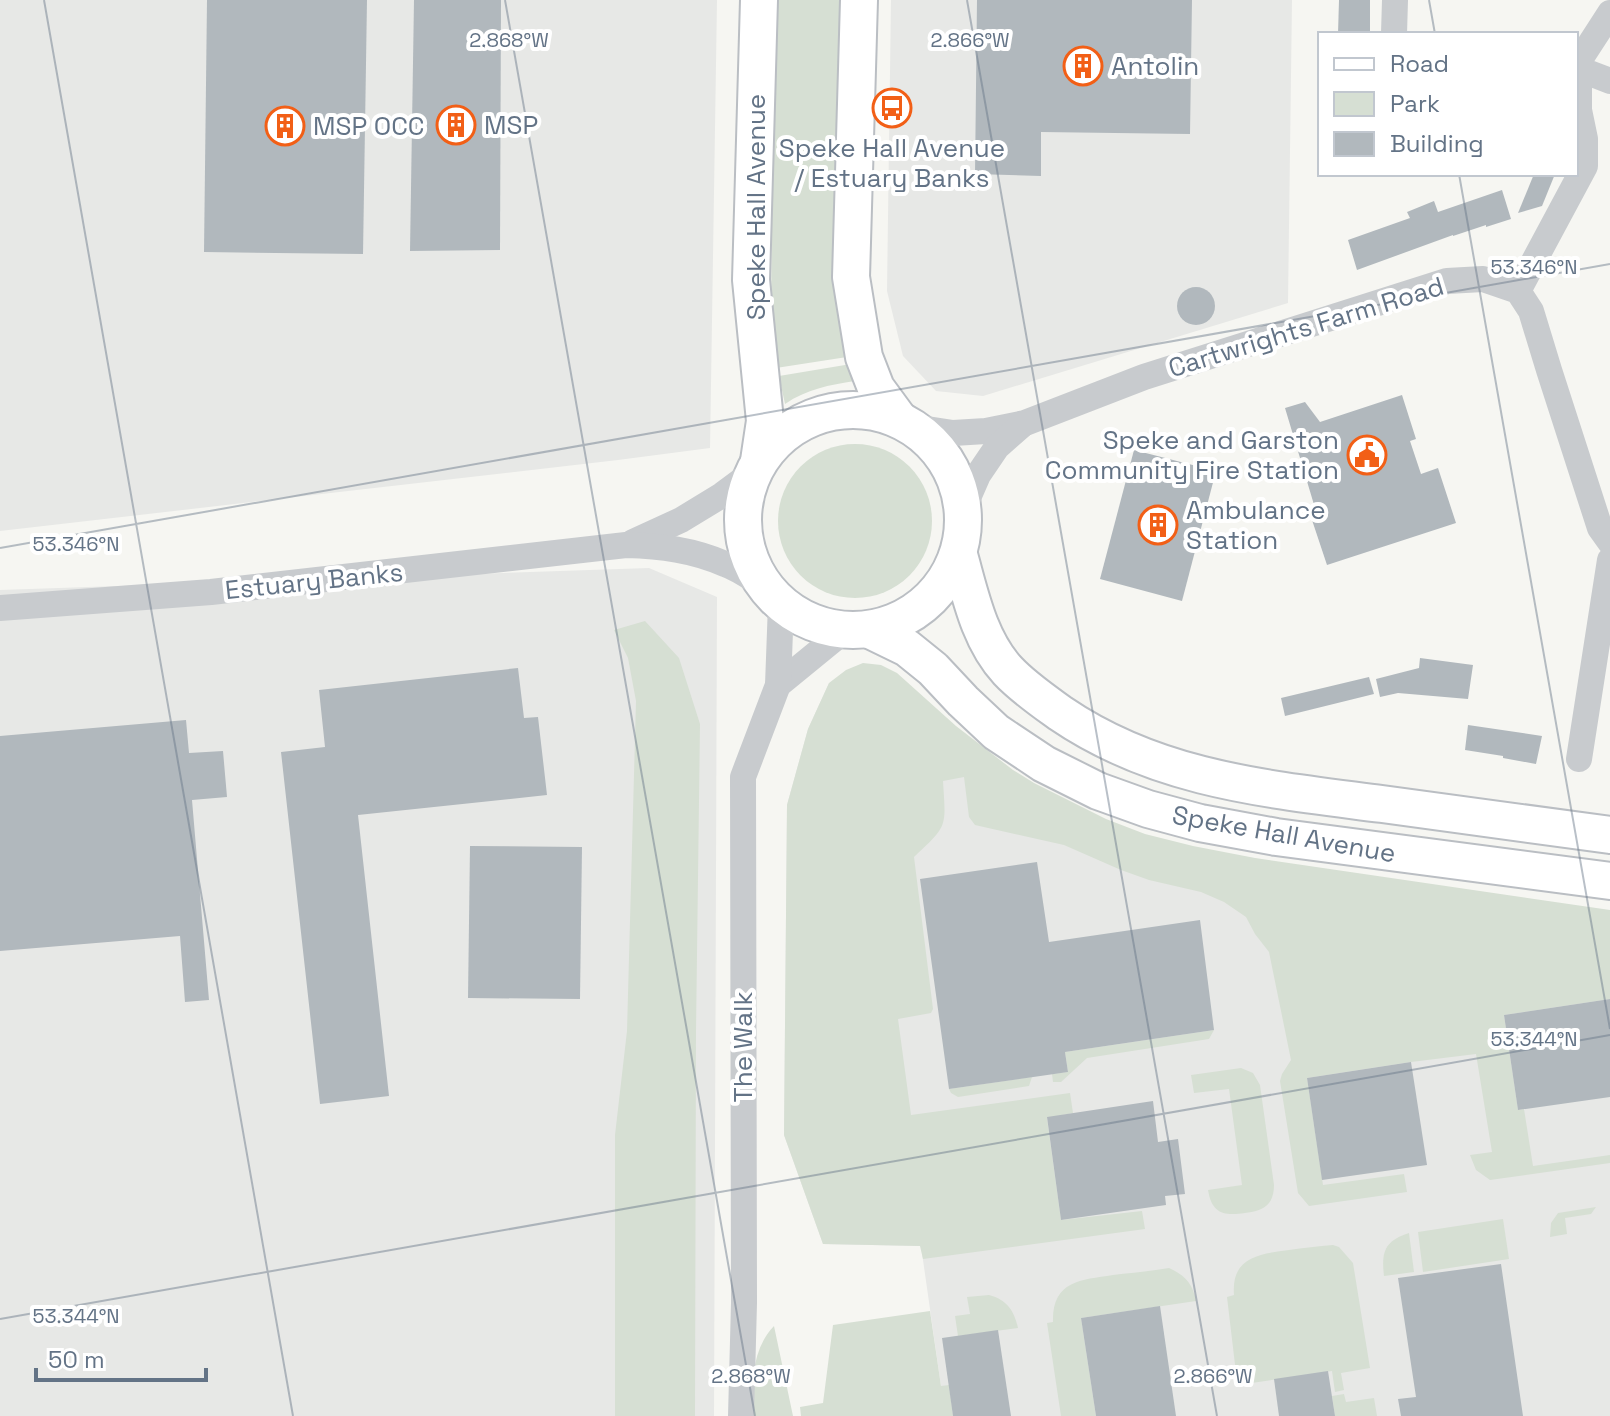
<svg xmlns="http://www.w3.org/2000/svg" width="1610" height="1416" viewBox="0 0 1610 1416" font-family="'Space Grotesk',sans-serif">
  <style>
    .built { fill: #e7e8e6 }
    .green { fill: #d6dfd3 }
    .building { fill: #b1b8bd }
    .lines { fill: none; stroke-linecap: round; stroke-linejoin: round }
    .secondary-casing { stroke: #babec3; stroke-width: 40 }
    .street { stroke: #c8cbce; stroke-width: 26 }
    .secondary { stroke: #fff; stroke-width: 36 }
    .ticks { fill: none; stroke: #637386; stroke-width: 2; stroke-opacity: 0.45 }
    .labels { text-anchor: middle; stroke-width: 8; stroke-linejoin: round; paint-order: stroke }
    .poi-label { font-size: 26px; fill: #637386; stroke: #fff; text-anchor: start }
    .street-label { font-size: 26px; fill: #637386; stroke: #fff }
    .ticks-label { font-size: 20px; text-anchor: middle; fill: #637386; stroke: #fff; stroke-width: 8; stroke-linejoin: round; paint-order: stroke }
  </style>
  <rect width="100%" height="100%" fill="#f6f6f2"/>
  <g class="built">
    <polygon points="0,0 717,0 710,448 618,460 0,531"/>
    <polygon points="891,0 1292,0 1288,303 983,396 936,391 903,356 887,291"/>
    <polygon points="649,568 717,597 714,1416 0,1416 0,590"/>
    <polygon points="829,683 897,697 1113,834 1610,919 1610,1416 862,1416 941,1386 921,1246 823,1244 784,1135 787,805 808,729"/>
  </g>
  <g class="green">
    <polygon points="774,0 845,0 847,357 776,368 771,310"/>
    <path d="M851,364L855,381C829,385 807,389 785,404L779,376Z"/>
    <circle cx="855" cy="521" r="77"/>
    <polygon points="645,621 679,658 700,724 696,1032 695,1416 615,1416 615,1135 627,1031 636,701 628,658 614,630"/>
    <path d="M863,663L881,665L897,673L956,726L1013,770L1034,783L1106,819L1145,834L1193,846L1255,858L1610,910V999L1504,1015L1518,1110L1524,1109L1533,1166L1610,1155V1163L1490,1180L1476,1170L1470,1155L1492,1152L1476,1054L1411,1062L1307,1078L1323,1185L1404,1174L1407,1192L1309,1206L1298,1193L1280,1081L1282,1074L1291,1060L1269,952L1255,934L1246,917L1224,902L1201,892L1149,880L1121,870L1064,845L975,825L969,817L964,777L943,781C946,828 948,825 914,857L933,1009L931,1013L898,1019L911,1115L1070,1093L1073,1113L1047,1118L1061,1220L1142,1211L1145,1229L923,1259L920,1246L823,1244L784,1135L787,805L808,729L829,683L846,670Z"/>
    <polygon points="1214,1030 1209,1039 1087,1058 1061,1082 1053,1082 1052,1074 1068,1072 1065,1052"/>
    <path d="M1241,1068L1253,1073L1260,1085L1274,1185C1274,1191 1273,1198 1269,1203C1263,1210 1254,1212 1245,1213C1224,1216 1212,1214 1208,1190L1242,1185L1229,1089L1194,1093L1191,1075Z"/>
    <polygon points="1032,1077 1029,1086 958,1097 951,1093 949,1089"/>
    <polygon points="1596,1207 1591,1214 1565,1218 1567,1234 1550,1237 1551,1223 1558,1213"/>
    <polygon points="1503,1219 1509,1259 1423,1272 1418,1232"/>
    <path d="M1409,1233L1414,1272L1384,1276C1381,1251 1385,1241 1409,1233Z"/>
    <path d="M1333,1245L1339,1247L1353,1263L1370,1368L1341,1373L1344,1390L1335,1392L1332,1371L1245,1384L1240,1380L1236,1373L1227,1297L1234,1295C1231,1257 1259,1254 1289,1250C1303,1248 1318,1246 1333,1245Z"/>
    <path d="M1169,1268C1185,1275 1193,1284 1196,1301L1081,1318L1096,1416H1061L1047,1323L1053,1322C1052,1281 1080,1280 1113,1275C1131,1273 1150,1271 1169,1268Z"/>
    <path d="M989,1295C1007,1300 1014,1310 1018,1328L958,1336L955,1316L970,1314L967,1297Z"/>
    <polygon points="930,1311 941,1386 949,1385 953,1416 801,1416 800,1407 823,1403 833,1325"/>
    <path d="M774,1326L793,1416H752C752,1385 751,1350 774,1326Z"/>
    <polygon points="1344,1394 1346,1402 1374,1398 1377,1416 1335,1416 1332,1396"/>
  </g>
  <g class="building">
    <polygon points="207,0 367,0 363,254 204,252"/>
    <polygon points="414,0 501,0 500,250 410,251"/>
    <polygon points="977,0 1192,0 1190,134 1041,132 1041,176 975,174"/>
    <polygon points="1339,0 1370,0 1370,34 1338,34"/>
    <polygon points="1534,174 1555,174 1542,206 1518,213"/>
    <polygon points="1502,190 1511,219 1486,227 1486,225 1453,236 1453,235 1357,270 1348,240 1410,218 1407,212 1434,201 1438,212"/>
    <circle cx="1196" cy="306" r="19"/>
    <polygon points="1402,395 1416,439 1410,441 1421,474 1438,468 1456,523 1327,565 1309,511 1315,508 1285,408 1305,402 1320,422"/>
    <polygon points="1134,450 1216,471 1182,601 1100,579"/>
    <polygon points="1420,658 1473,665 1468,699 1398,693 1380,697 1376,679 1419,668"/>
    <polygon points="518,668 524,718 538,717 547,795 358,815 389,1096 320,1104 281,752 325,747 319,690"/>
    <polygon points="1369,677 1374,694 1285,716 1281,698"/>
    <polygon points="186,720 189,753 223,751 227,797 192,800 209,1000 185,1002 180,936 0,951 0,736"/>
    <polygon points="1468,725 1542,736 1536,764 1503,758 1503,756 1465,750"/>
    <polygon points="470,846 582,847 580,999 468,998"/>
    <polygon points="1037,862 1049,942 1200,920 1214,1030 1065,1052 1068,1072 949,1089 920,879"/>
    <polygon points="1610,999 1610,1097 1518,1110 1504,1015"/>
    <polygon points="1411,1062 1427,1165 1322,1180 1307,1078"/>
    <polygon points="1153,1101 1158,1142 1178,1139 1185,1194 1165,1196 1166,1205 1061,1220 1047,1117"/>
    <polygon points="1501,1264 1523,1416 1401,1416 1398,1399 1416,1397 1398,1278"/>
    <polygon points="1160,1306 1176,1416 1096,1416 1081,1318"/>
    <polygon points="998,1330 1011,1416 953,1416 942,1338"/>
    <polygon points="1328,1371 1335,1416 1279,1416 1274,1379"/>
  </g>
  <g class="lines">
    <defs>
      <g id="secondary">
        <polyline points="759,0 751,280 765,421 759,461"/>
        <polyline points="859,0 851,277 864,357 876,388 898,418"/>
        <circle cx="853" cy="520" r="110"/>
        <path d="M959,555C970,594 979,640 1008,671C1023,687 1042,700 1060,713C1158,780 1268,789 1382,804C1458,814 1534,824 1610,835"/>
        <polyline points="870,630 907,648 933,669 963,701 996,732 1044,764 1098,791 1148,809 1200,823 1276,837 1610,881"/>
      </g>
    </defs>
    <use href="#secondary" class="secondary-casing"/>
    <g class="street">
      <polyline points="1394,34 1395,0"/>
      <polyline points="1579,73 1592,74 1610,81"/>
      <polyline points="1518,291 1585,166 1585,139 1579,110 1579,61 1610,13"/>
      <polyline points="914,427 953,433 986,431 1025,423 1144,377 1447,281 1483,279 1518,291 1531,311 1549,370 1600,528 1610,542"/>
      <polyline points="964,507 978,475 997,447 1022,425"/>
      <polyline points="633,542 681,520 722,495 753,472"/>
      <path d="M0,608L211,592L626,545C661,546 693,550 725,564C739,569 751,578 764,586"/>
      <polyline points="778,685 844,631"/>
      <polyline points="1579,759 1610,560"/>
      <polyline points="741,1416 744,1303 743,777 778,685 781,604"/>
    </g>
    <use href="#secondary" class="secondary"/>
  </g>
  <path class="ticks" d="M44,0L293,1416M505,0L755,1416M967,0L1217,1416M1429,0L1435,34M1459,174L1610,1029M0,548L1610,264M0,1319L1610,1035"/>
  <defs>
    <symbol id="building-ring" viewBox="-11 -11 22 22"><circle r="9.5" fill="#fff" stroke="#f25f16" stroke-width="1.5"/><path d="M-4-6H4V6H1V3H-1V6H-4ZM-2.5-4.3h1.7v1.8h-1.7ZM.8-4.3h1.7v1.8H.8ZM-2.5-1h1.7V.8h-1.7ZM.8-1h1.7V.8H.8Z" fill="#f25f16"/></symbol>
    <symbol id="bus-ring" viewBox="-11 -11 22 22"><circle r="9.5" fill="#fff" stroke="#f25f16" stroke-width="1.5"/><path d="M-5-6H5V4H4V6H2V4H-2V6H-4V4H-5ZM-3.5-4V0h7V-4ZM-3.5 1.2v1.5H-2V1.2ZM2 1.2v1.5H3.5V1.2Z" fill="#f25f16"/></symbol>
    <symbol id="civic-ring" viewBox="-11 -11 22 22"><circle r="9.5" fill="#fff" stroke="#f25f16" stroke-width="1.5"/><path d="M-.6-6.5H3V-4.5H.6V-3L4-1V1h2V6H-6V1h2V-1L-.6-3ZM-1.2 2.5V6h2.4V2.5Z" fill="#f25f16"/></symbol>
  </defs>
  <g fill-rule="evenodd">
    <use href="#building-ring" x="1061" y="44" width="44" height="44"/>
    <use href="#bus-ring" x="870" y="86" width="44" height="44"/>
    <use href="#building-ring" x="434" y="103" width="44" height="44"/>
    <use href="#building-ring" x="263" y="104" width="44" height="44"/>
    <use href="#civic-ring" x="1345" y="433" width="44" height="44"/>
    <use href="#building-ring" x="1136" y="503" width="44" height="44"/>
  </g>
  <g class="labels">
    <g class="poi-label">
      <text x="1111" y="75">Antolin</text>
      <text x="484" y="134">MSP</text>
      <text x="313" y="135">MSP OCC</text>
      <text x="892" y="157" text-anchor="middle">Speke Hall Avenue<tspan x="892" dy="30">/ Estuary Banks</tspan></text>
      <text x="1339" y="449" text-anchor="end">Speke and Garston<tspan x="1339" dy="30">Community Fire Station</tspan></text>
      <text x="1186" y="519">Ambulance<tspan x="1186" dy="30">Station</tspan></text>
    </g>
    <g class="street-label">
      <text transform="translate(756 207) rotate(-90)" y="9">Speke Hall Avenue</text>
      <text transform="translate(1306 327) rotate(-17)" y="9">Cartwrights Farm Road</text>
      <text transform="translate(314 581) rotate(-6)" y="9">Estuary Banks</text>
      <text transform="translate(1284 834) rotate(10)" y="9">Speke Hall Avenue</text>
      <text transform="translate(743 1047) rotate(-90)" y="9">The Walk</text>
    </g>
  </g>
  <g class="ticks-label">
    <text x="509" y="47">2.868°W</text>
    <text x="970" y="47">2.866°W</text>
    <text x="1534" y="274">53.346°N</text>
    <text x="76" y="551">53.346°N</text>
    <text x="1534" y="1046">53.344°N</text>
    <text x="76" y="1323">53.344°N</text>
    <text x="751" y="1383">2.868°W</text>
    <text x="1213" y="1383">2.866°W</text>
  </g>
  <rect x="1318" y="32" width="260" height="144" fill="#ffffff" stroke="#c1c7cf" stroke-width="2"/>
  <rect x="1334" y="58" width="40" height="12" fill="#ffffff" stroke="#c1c7cf" stroke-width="2"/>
  <text x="1390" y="72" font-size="24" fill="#637386">Road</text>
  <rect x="1334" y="92" width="40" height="24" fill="#d6dfd3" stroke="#c1c7cf" stroke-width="2"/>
  <text x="1390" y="112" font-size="24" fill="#637386">Park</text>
  <rect x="1334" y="132" width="40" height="24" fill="#b1b8bd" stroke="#c1c7cf" stroke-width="2"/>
  <text x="1390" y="152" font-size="24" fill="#637386">Building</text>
  <path d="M36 1368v12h170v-12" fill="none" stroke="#637386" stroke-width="4"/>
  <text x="48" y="1368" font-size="24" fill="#637386" stroke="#ffffff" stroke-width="6" paint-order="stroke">50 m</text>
</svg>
